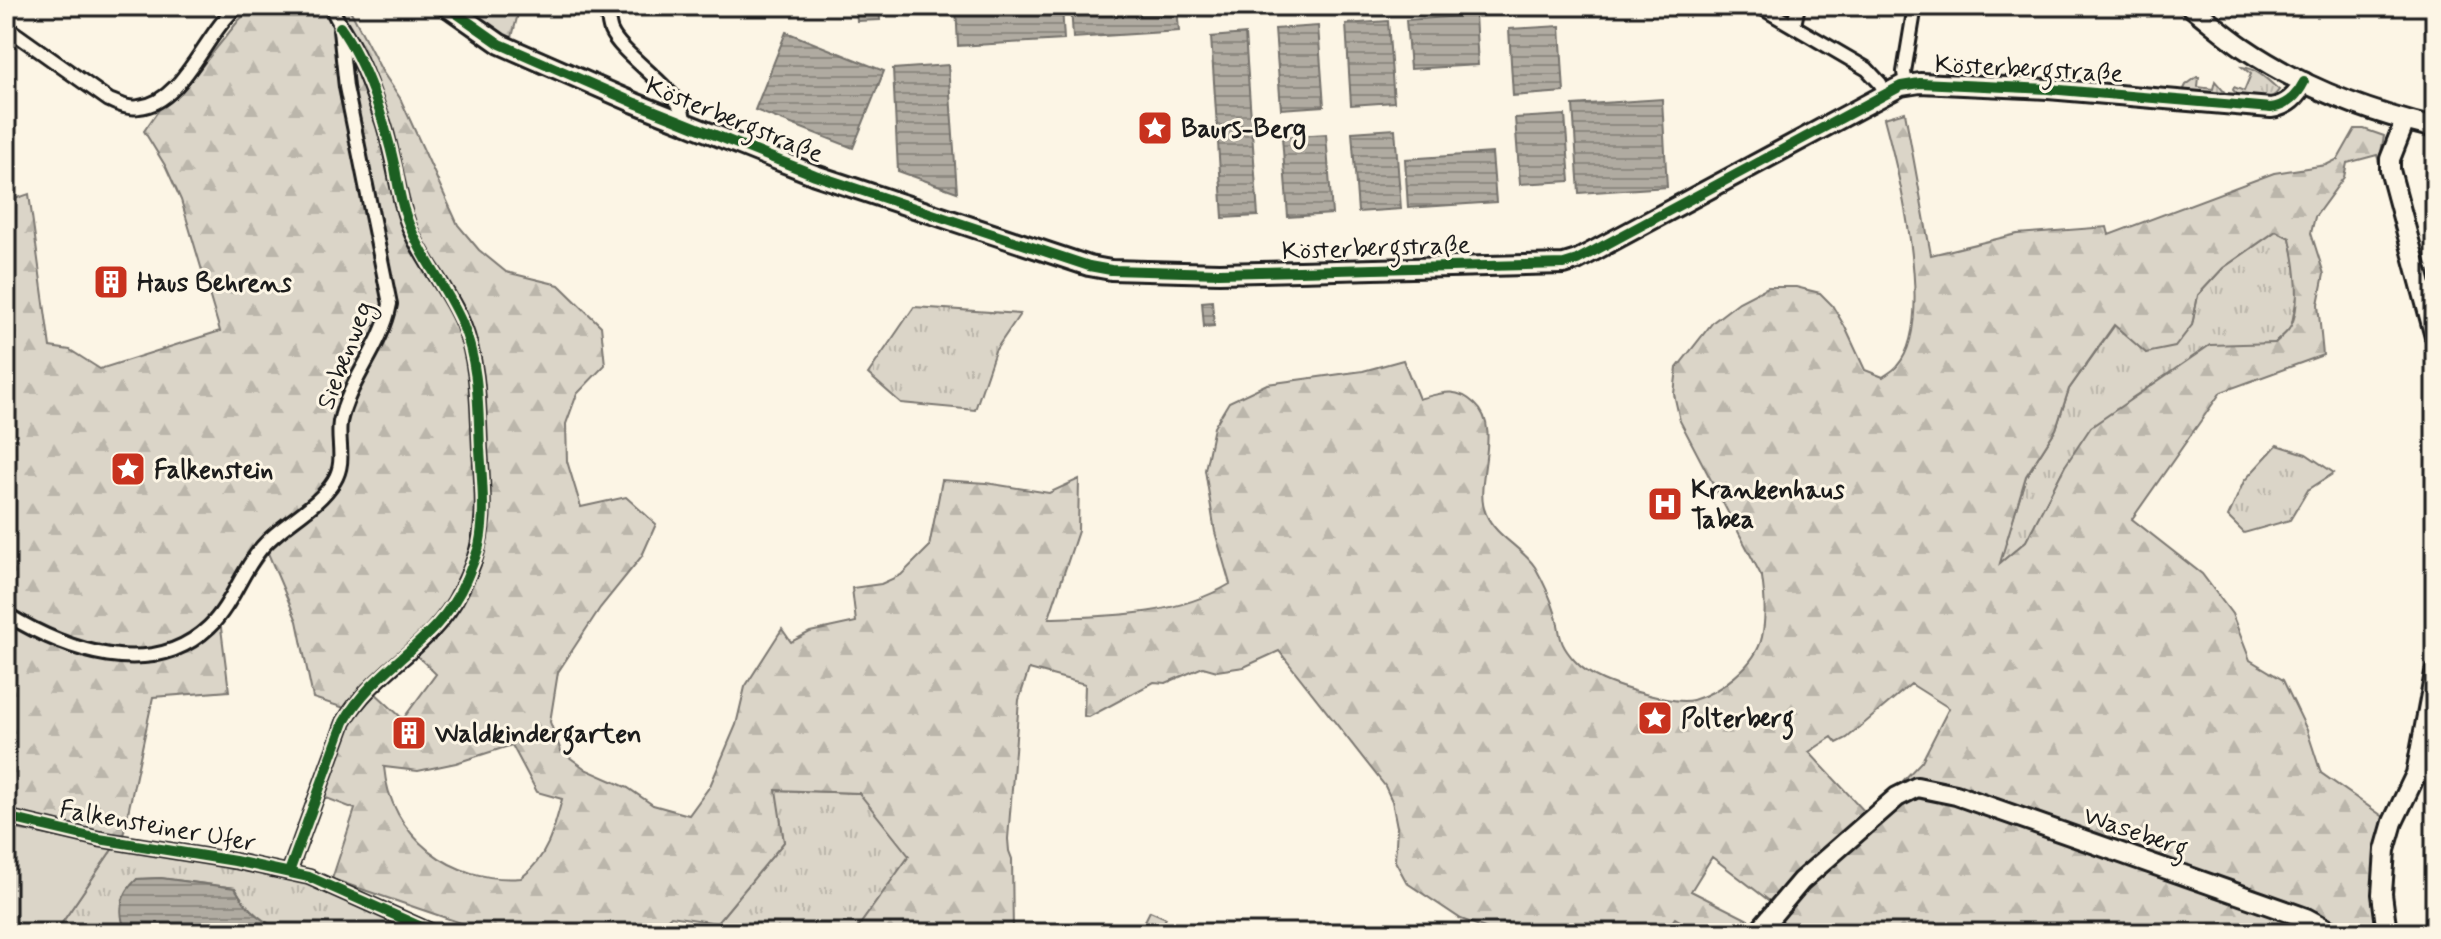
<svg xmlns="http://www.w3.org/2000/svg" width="2441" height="939" viewBox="0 0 2441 939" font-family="Mynerve,sans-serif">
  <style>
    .grass { fill: url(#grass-tufts); stroke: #7c7872; stroke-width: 2 }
    .forest { fill: url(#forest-firs); stroke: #7c7872; stroke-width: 2; fill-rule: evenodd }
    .park { fill: #dbd5c8; stroke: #7c7872; stroke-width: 2 }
    .water { fill: url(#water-rules); stroke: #75726c; stroke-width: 2 }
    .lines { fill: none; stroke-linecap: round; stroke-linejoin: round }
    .street-casing { stroke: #1c1c1c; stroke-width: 18 }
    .secondary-casing { stroke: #1c1c1c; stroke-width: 24 }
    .street { stroke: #fcf5e5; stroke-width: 12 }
    .secondary { stroke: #fcf5e5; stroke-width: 18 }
    .cycleway-casing { stroke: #fcf5e5; stroke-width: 15 }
    .cycleway { stroke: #1b5e20; stroke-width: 10 }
    .labels { text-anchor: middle; stroke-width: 6; stroke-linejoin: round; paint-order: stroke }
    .street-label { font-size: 26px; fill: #1c1c1c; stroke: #fcf5e5 }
    .poi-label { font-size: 26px; font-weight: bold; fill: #1c1c1c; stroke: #fcf5e5; text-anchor: start }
  </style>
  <defs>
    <pattern id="grass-tufts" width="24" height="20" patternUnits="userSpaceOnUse" patternTransform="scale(2)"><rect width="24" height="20" fill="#dbd5c8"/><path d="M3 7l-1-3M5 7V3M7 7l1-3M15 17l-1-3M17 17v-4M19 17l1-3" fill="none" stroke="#bbb6ab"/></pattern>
    <pattern id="forest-firs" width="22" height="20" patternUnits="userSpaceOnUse" patternTransform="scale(2)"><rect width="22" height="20" fill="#dbd5c8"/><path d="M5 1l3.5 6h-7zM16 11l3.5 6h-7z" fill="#bbb6ab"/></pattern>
    <pattern id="water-rules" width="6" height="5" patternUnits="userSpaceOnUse" patternTransform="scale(2)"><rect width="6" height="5" fill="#b0aba1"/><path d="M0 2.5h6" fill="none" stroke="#8e8a82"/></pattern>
  </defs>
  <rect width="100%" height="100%" fill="#fcf5e5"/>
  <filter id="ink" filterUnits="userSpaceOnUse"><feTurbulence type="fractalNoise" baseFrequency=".0125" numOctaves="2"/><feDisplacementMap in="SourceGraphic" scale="16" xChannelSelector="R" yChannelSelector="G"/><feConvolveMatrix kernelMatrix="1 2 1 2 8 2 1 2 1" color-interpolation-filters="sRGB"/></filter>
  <g filter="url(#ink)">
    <g class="grass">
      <path d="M2242,67C2256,68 2268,80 2279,90C2270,103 2257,100 2242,99L2233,90L2234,87L2244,91L2251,74Z"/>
      <polygon points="2197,77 2199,77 2198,87 2213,89 2215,81 2227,95 2183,91 2186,85"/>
      <polygon points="2276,231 2290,238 2295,261 2298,292 2291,328 2275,343 2254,345 2169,374 2132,398 2065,466 2026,542 1999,564 2026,476 2056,429 2069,389 2115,325 2146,353 2192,325 2198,295 2223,268"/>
      <polygon points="914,307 1020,314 995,351 975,410 901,403 868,374"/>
      <polygon points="2277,445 2306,454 2334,473 2308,490 2290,520 2244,533 2228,517 2244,481"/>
      <polygon points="775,790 860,793 910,856 854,933 741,933 717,923 784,842"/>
      <path d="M113,848L237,867L307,883L427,933H288L263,922L248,910L235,888L160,878L137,879C125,898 116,911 127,933H55Z"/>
    </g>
    <g class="forest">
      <path d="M255,6H348L382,71L400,98L458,225L479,250L506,272L559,285L601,326L605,365L577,394L566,424L567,461L581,507L626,497L656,524L642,556L600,608L558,672L550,722L561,751L587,770L628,788L653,805L689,815L710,786L736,725L745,687L782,629L791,642L810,632L856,622L852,588L881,584L901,575L929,547L942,480L986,483L1049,493L1079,479L1078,531L1049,618C1111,616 1176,616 1230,584L1215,532L1205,470L1214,427L1229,402L1267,384L1363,371L1403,360L1419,399C1441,393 1456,386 1475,404C1504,430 1472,484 1486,514C1496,537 1522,547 1535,567C1543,581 1550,596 1555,612C1562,635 1556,640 1575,661C1589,677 1614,685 1634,691C1649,695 1677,704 1693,700C1719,693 1756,665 1762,637C1766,618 1765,597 1762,577L1680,421L1674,394L1677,368L1713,322L1739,302L1768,287H1796L1820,293L1832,305L1845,327L1865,370L1883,377C1887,374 1894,370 1897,366C1937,322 1898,170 1884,118L1905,112L1931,255L2017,234L2107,227L2109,235L2274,173L2326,165L2338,159L2355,129H2364L2384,136L2379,163L2377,155L2347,163L2344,177L2315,217L2311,233L2324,274L2318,304L2323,355L2221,392L2132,519L2202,574L2232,614L2250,660L2283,680L2307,730L2321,773L2388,820L2381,933H1700L1675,918L1664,933H1498L1461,919L1407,883L1395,861L1397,827L1392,801L1385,786L1279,651L1244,667L1217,671L1203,667L1166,683L1154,682L1089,717L1084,716L1085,684L1029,669L1019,700L1008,839L1009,851L1012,859L1013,933H854L909,856L859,793L776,790L784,842L717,923L671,916L654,933H490L332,879L355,809L321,796L346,731L357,712L313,698L297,621L268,553L220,620L229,691L153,697L123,836L42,820L6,809V202L29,194L50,347L70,350L100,369L220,331L181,200L166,167L144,131L163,104L182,91L239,20ZM2276,231L2290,238C2295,261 2303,309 2289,329C2286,334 2279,339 2275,343L2210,345L2091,427L2065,466L2026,541L2000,563L2026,476L2056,429L2069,389L2114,325L2146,353L2175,347L2192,325L2198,295L2223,268ZM414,653L436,674L403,719L374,692ZM1911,684L1949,708L1922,761L1901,783L1865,812L1809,752L1832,737L1837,743L1847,738ZM512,745L537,792L562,799C554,830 547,858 521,878C452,884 390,836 384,767L418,771L456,763ZM1712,857L1772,903L1754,923L1691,891Z"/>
      <polygon points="465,6 520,6 511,41"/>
      <polygon points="1150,911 1166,918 1159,933 1139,933"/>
    </g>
    <polygon class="park" points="6,827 113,848 55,933 6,933"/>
    <g class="water">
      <polygon points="856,6 879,6 880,20 857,21"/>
      <polygon points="956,6 1062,6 1064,40 958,46"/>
      <polygon points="1071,6 1177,6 1179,31 1073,38"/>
      <polygon points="1475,15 1478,65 1410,69 1406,20"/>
      <polygon points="1388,21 1394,102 1351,105 1346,24"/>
      <polygon points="1318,26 1324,106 1281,109 1275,29"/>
      <polygon points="1560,26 1564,92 1513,96 1509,29"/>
      <polygon points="786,32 884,71 853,148 755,110"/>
      <polygon points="1245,34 1258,216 1223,218 1211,37"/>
      <polygon points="948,65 957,192 898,171 893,69"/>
      <polygon points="1662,99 1667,187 1579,193 1573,105"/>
      <polygon points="1565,115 1570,181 1520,184 1515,118"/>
      <polygon points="1395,129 1401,209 1358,212 1352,132"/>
      <polygon points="1326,134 1332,214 1288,217 1282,137"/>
      <polygon points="1492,153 1496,202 1408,208 1405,159"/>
      <polygon points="1212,301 1214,326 1204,327 1202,302"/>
      <path d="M161,878L235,888C248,911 263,923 288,933H127C117,913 120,894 137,879Z"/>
    </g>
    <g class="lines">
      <defs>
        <g id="street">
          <path d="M607,6C608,13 608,24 611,31C623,58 686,93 684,122"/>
          <polyline points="1759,6 1867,69 1880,83 1886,94"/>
          <polyline points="1794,25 1798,6"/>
          <path d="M6,27L109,100C119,104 128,109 139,107C184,103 205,32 238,6"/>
          <polyline points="1906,85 1904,72 1915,6"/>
          <path d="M6,614C65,650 151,682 209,627C231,606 240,575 259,551C280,524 316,510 334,481C346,462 337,442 340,422C349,380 382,347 390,304L346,87L340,30"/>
          <polyline points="2416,774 2435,777"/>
          <polyline points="6,817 99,839 235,861 309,877 435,933"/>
          <path d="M289,872L344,722C374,670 434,646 460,592C467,578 475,562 478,546C486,515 482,481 480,449C478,407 479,364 463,324C450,292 426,265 412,234C397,198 395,159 383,122C374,96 364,67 351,43C344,30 337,21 331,6"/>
        </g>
        <g id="secondary">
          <path d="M446,6L500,44L635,103L815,175L1089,266L1111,270L1219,273L1564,264L1577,260L1886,94L1901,86L1920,83L2048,89L2271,108C2287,106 2297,96 2304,82"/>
          <path d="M2190,6C2208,20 2225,35 2244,48C2301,87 2368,112 2435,128"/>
          <polyline points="2405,121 2390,159 2390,170 2435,337"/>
          <polyline points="1757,933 1801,881 1897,797 1917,787 1956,795 2306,918 2334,933"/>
          <polyline points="2387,933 2382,894 2385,850 2393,822 2416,774 2435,673"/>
        </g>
      </defs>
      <use href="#street" class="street-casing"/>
      <use href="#secondary" class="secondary-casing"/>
      <use href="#street" class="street"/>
      <use href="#secondary" class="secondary"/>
      <defs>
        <g id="cycleway">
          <path d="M446,6L500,44L635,103L815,175L1089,266L1111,270L1219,273L1564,264L1577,260L1886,94L1901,86L1920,83L2048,89L2271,108C2287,106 2297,96 2304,82"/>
          <polyline points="6,817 99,839 235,861 309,877 435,933"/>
          <path d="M289,872L344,722C377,664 437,645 466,580C470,570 476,557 479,546C486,514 482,481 480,449C478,406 479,363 462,323C446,286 419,255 406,216C400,200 398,184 395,168C385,122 367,65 340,27"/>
        </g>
      </defs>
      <use href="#cycleway" class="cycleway-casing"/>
      <use href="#cycleway" class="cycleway"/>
    </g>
  </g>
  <defs>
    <symbol id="sight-square" viewBox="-11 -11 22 22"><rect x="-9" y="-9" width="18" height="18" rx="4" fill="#c8321e" stroke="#fcf5e5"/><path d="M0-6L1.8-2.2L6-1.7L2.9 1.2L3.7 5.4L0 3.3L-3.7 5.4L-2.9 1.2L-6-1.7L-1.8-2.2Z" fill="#fff"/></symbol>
    <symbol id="building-square" viewBox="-11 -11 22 22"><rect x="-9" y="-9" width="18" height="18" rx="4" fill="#c8321e" stroke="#fcf5e5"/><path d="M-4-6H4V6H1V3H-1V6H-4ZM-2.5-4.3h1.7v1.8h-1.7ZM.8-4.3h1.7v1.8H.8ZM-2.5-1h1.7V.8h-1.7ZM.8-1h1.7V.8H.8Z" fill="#fff"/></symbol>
    <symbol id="hospital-square" viewBox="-11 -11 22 22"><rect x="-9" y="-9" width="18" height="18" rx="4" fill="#c8321e" stroke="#fcf5e5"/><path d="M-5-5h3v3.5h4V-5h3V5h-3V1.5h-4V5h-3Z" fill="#fff"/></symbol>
  </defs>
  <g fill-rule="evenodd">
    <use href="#sight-square" x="1135" y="108" width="40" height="40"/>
    <use href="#building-square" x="91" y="262" width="40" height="40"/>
    <use href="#sight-square" x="108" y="449" width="40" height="40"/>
    <use href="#hospital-square" x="1645" y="484" width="40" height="40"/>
    <use href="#sight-square" x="1635" y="698" width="40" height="40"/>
    <use href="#building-square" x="389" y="713" width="40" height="40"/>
  </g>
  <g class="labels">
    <g class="street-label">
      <text transform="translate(2029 68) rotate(3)" y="9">Kösterbergstraße</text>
      <text transform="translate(735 119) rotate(22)" y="9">Kösterbergstraße</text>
      <text transform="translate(1376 247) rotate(-2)" y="9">Kösterbergstraße</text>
      <text transform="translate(344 355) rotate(-69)" y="9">Siebenweg</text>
      <text transform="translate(158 825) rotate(10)" y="9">Falkensteiner Ufer</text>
      <text transform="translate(2136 831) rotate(19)" y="9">Waseberg</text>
    </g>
    <g class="poi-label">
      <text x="1181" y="137">Baurs-Berg</text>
      <text x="137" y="291">Haus Behrens</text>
      <text x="154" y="478">Falkenstein</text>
      <text x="1691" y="498">Krankenhaus<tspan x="1691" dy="30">Tabea</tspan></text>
      <text x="1681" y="727">Polterberg</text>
      <text x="435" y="742">Waldkindergarten</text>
    </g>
  </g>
  <rect width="2441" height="939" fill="none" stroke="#fcf5e5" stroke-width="32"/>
  <rect x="16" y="16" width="2409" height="907" fill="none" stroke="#1c1c1c" stroke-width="3" filter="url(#ink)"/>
</svg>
